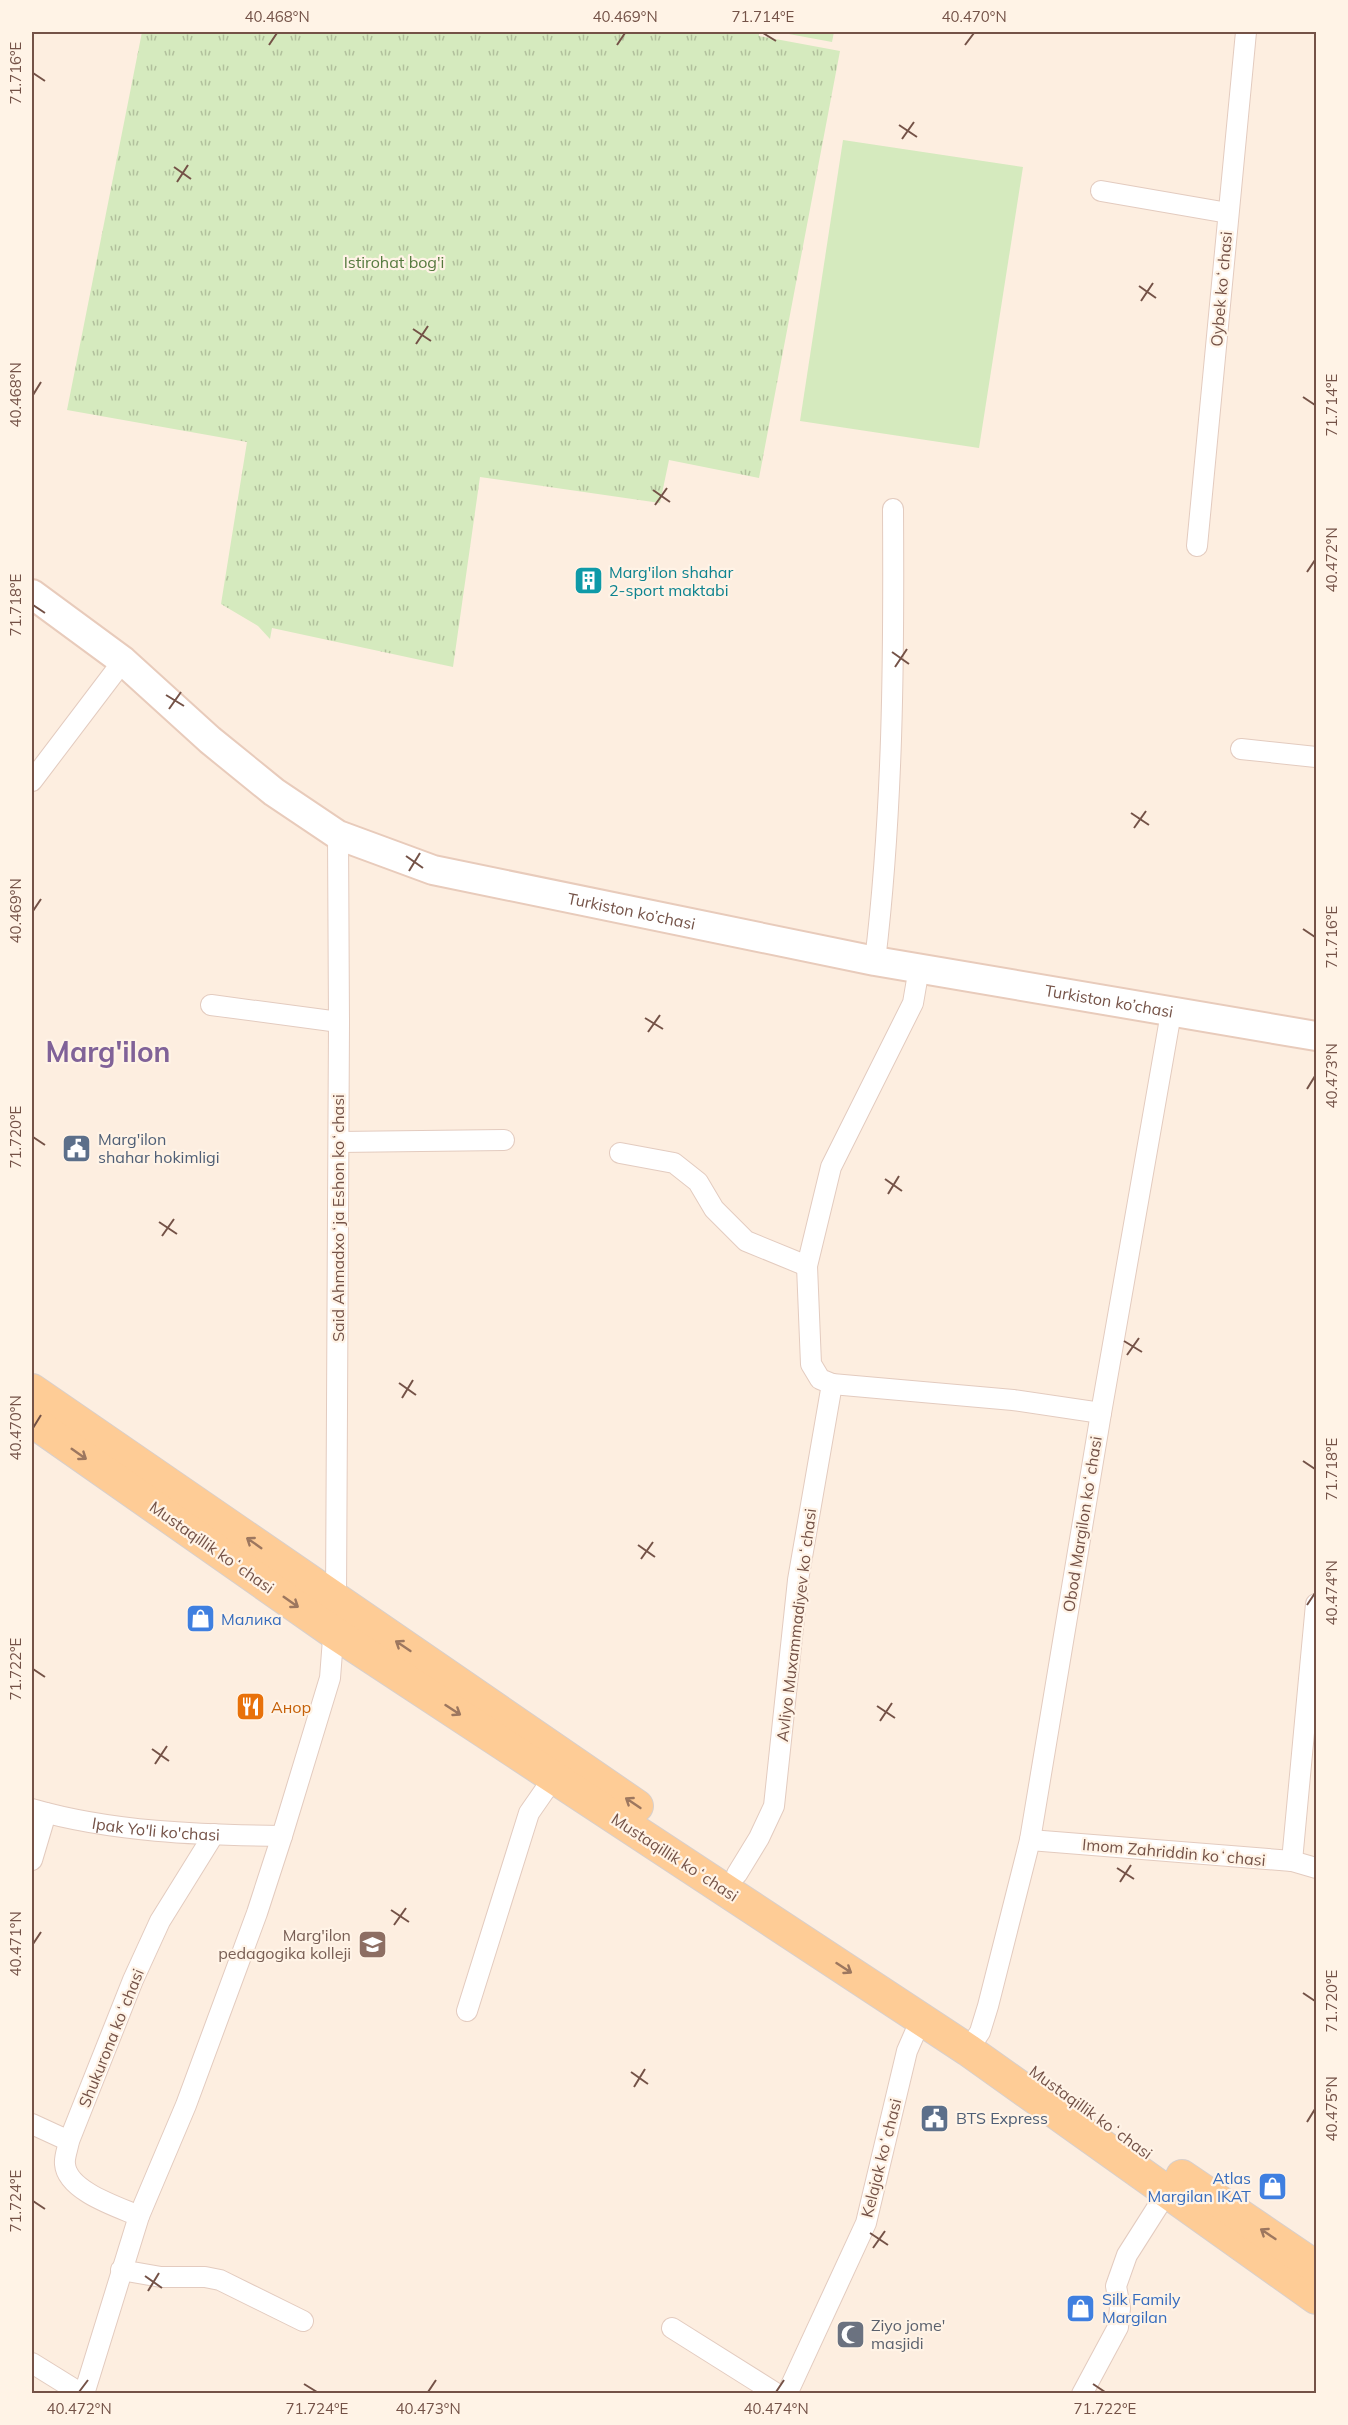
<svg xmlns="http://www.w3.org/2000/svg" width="1348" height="2425" viewBox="0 0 1348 2425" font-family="Mulish,sans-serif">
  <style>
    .grass { fill: url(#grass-tufts) }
    .garden { fill: #d5eabe }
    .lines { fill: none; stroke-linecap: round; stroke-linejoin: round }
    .minor-casing { stroke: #e3cbbf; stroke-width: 22 }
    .secondary-casing { stroke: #e8cbbb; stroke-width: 32 }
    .primary-casing { stroke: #d8cfcb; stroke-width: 34 }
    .minor { stroke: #fff; stroke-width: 20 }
    .secondary { stroke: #fff; stroke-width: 28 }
    .primary { stroke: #fecc96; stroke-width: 32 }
    .oneway { stroke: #9d775f }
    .ticks { fill: none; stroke: #745247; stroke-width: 2 }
    .labels { text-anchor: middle; stroke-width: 4.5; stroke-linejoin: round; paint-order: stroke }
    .park-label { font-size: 16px; fill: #567a3f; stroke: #fff3e6 }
    .street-label { font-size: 16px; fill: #745247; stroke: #fff3e6 }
    .culture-label { font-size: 16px; fill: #0d838f; stroke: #fff3e6; text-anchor: start }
    .service-label { font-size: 16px; fill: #4e5e75; stroke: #fff3e6; text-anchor: start }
    .shop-label { font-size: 16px; fill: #366cbe; stroke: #fff3e6; text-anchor: start }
    .food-label { font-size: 16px; fill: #c56008; stroke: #fff3e6; text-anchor: start }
    .education-label { font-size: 16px; fill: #785e54; stroke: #fff3e6; text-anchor: end }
    .worship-label { font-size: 16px; fill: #5b616d; stroke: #fff3e6; text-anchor: start }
    .town-label { font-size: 28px; font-weight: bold; fill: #806298; stroke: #fff3e6 }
    .neatline { fill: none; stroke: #745247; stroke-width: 2 }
    .ticks-label { font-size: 15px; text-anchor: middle; fill: #745247 }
  </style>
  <defs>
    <pattern id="grass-tufts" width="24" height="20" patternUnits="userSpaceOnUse" patternTransform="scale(1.5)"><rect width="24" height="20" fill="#d5eabe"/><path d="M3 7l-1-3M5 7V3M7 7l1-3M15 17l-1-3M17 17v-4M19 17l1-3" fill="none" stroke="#b1c09c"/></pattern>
  </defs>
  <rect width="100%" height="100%" fill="#fdeee0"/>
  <polygon class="grass" points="142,32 759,32 759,36 840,51 759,478 669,460 660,503 480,477 453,667 272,628 270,639 258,626 221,604 247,442 67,410"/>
  <g class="garden">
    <polygon points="778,32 834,32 832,42"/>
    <polygon points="843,140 1023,167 979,448 800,421"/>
  </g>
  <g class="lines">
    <defs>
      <g id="minor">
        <polyline points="1101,191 1228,213"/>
        <polyline points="1197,546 1246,32"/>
        <polyline points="1241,749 1316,757"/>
        <polyline points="32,781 123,661"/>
        <path d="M875,961C893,811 894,659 893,509"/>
        <polyline points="211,1005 339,1022"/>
        <polyline points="339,1142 504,1140"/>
        <polyline points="620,1153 674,1163 698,1182 714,1209 746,1241 807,1266"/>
        <polyline points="832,1384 1013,1400 1101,1413"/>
        <path id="s1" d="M32,1809C112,1832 199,1835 282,1836"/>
        <polyline points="1030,1840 1292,1861 1316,1868"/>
        <polyline points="32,1860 46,1813"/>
        <polyline points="1292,1861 1316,1604"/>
        <polyline points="737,1874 759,1838 774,1806 798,1580 832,1384 820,1379 811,1364 807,1266 831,1167 913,1003 919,968"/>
        <polyline points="467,2011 529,1813 554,1777"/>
        <polyline points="968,2050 980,2032 988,2006 1030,1840 1101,1413 1171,1013"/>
        <polyline points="32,2124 69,2141"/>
        <path d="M139,2216C118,2207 67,2191 65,2164C64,2157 68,2148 69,2141L133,1980L160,1921L214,1834"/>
        <polyline points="121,2270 161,2277 205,2277 220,2280 303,2321"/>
        <polyline points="672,2328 777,2394"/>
        <polyline points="32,2363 82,2394"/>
        <polyline points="84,2394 139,2216 186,2105 257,1913 282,1836 330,1678 336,1600 339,1022 338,835"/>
        <polyline points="787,2394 866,2223 907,2051 921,2019"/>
        <polyline points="1082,2394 1118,2327 1120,2308 1116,2286 1127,2255 1167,2192"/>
      </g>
      <g id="secondary">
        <path id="s2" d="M32,594L123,661L210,740L274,792L338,835L433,870L875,961L1316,1036"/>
      </g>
      <g id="primary">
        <polyline points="32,1390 637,1806"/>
        <polyline points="32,1421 333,1632 968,2050 1316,2298"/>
        <polyline points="1182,2176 1316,2267"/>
      </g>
    </defs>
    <use href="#minor" class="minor-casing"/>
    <use href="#secondary" class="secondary-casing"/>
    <use href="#primary" class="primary-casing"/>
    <use href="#minor" class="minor"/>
    <use href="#secondary" class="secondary"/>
    <use href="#primary" class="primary"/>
  </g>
  <defs><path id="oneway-shaft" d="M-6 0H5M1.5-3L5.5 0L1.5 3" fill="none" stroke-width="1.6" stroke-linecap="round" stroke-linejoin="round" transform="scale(1.5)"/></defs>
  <g class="oneway">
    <use href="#oneway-shaft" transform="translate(79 1454) rotate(35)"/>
    <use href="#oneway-shaft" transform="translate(254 1543) rotate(-145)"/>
    <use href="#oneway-shaft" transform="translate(291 1602) rotate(35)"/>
    <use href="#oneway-shaft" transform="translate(403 1646) rotate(-146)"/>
    <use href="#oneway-shaft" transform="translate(453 1710) rotate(33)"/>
    <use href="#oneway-shaft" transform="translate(633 1803) rotate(-146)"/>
    <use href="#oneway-shaft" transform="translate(844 1968) rotate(33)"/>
    <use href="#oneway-shaft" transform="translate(1268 2234) rotate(-146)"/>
  </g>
  <path class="ticks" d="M763,33L776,41M269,45L277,33M617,45L625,33M965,45L974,33M33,73L45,81M899,125L917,137M902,139L914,122M174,167L191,179M177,182L188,165M1139,286L1156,298M1141,301L1153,283M413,329L431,341M416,344L428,326M33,395L41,382M1303,397L1315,405M653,490L670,502M655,505L667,488M1307,572L1315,560M33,605L45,613M892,652L909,664M895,667L907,649M166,695L184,706M169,709L181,692M1131,813L1149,825M1134,828L1146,811M406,856L423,868M409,871L420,853M33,911L41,899M1303,929L1315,937M645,1018L663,1029M648,1032L660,1015M1307,1089L1315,1076M33,1137L45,1145M885,1179L902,1191M888,1194L899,1176M159,1222L177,1234M162,1236L174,1219M1124,1341L1142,1352M1127,1355L1139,1338M399,1383L416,1395M402,1398L413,1380M33,1428L41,1415M1303,1461L1315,1469M638,1545L655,1557M641,1559L653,1542M1307,1605L1315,1593M33,1669L45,1677M877,1706L895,1718M880,1721L892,1703M152,1749L169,1761M155,1764L167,1746M1117,1868L1134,1879M1120,1882L1131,1865M391,1910L409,1922M394,1925L406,1908M33,1944L41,1932M1303,1993L1315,2001M631,2072L648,2084M634,2087L645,2069M1307,2122L1315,2109M33,2201L45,2209M870,2233L888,2245M873,2248L885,2231M145,2276L162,2288M148,2291L159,2273M304,2384L317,2392M1093,2384L1105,2392M79,2392L88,2380M428,2392L436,2380M776,2392L784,2380"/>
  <defs>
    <symbol id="building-square" viewBox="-11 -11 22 22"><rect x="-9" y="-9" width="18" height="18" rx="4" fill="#0f9aa8" stroke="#fff3e6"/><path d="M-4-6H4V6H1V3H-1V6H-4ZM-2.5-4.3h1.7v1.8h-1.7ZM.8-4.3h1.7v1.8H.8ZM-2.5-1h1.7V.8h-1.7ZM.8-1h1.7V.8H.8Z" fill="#fff"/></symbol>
    <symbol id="civic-square" viewBox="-11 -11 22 22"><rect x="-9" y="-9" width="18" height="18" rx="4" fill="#5c6f8a" stroke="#fff3e6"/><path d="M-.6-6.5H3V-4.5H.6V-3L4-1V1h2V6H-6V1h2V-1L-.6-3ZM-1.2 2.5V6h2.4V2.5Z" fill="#fff"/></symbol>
    <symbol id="shop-square" viewBox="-11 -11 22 22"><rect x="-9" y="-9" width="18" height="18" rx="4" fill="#3f7fe0" stroke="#fff3e6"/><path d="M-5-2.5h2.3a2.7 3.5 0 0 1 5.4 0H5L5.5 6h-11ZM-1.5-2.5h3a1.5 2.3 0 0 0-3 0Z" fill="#fff"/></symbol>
    <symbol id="restaurant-square" viewBox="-11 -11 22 22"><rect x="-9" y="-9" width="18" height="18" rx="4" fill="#e8710a" stroke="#fff3e6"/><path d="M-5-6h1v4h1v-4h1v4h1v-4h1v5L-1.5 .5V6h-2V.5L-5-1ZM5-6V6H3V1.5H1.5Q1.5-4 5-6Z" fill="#fff"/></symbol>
    <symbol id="university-square" viewBox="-11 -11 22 22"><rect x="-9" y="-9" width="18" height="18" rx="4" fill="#8d6e63" stroke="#fff3e6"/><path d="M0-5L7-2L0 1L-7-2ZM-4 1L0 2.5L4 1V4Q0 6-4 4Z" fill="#fff"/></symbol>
    <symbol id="mosque-square" viewBox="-11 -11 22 22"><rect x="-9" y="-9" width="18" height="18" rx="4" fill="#6b7280" stroke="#fff3e6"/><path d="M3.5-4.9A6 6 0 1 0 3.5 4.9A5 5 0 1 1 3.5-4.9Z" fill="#fff"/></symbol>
  </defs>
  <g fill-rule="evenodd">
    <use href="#building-square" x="572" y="564" width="33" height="33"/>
    <use href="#civic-square" x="60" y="1132" width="33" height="33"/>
    <use href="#shop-square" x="184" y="1602" width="33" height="33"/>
    <use href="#restaurant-square" x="234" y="1690" width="33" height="33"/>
    <use href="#university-square" x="356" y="1928" width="33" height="33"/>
    <use href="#civic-square" x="918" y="2102" width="33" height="33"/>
    <use href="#shop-square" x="1256" y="2170" width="33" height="33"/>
    <use href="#shop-square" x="1064" y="2292" width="33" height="33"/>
    <use href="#mosque-square" x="834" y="2318" width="33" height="33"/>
  </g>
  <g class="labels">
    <g class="park-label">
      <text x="394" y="268">Istirohat bog'i</text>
    </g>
    <g class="street-label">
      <text transform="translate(1221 289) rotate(-85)" y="6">Oybek koʻchasi</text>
      <text dy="6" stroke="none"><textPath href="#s2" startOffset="694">Turkiston ko’chasi</textPath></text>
      <text dy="6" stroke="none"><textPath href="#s2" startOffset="1180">Turkiston ko’chasi</textPath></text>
      <text transform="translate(338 1218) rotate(-90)" y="6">Said Ahmadxoʻja Eshon koʻchasi</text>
      <text transform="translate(1082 1524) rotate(-81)" y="6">Obod Margilon koʻchasi</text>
      <text transform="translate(212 1547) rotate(35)" y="6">Mustaqillik koʻchasi</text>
      <text transform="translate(796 1625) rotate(-83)" y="6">Avliyo Muxammadiyev koʻchasi</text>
      <text dy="6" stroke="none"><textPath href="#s1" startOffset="126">Ipak Yo'li ko'chasi</textPath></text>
      <text transform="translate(1174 1852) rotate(5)" y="6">Imom Zahriddin koʻchasi</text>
      <text transform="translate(675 1857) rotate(33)" y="6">Mustaqillik koʻchasi</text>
      <text transform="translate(111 2038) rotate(-68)" y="6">Shukurona koʻchasi</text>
      <text transform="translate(1091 2112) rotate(36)" y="6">Mustaqillik koʻchasi</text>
      <text transform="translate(881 2158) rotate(-76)" y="6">Kelajak koʻchasi</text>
    </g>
    <g class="culture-label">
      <text x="609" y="578">Marg'ilon shahar<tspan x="609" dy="18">2-sport maktabi</tspan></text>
    </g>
    <g class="service-label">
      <text x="98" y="1145">Marg'ilon<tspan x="98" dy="18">shahar hokimligi</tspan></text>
      <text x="956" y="2124">BTS Express</text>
    </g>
    <g class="shop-label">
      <text x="221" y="1625">Малика</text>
      <text x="1251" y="2184" text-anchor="end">Atlas<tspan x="1251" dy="18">Margilan IKAT</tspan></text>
      <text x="1102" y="2305">Silk Family<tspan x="1102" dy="18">Margilan</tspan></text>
    </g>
    <g class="food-label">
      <text x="271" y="1713">Анор</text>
    </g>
    <g class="education-label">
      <text x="351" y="1941">Marg'ilon<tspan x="351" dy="18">pedagogika kolleji</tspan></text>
    </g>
    <g class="worship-label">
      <text x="871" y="2331">Ziyo jome'<tspan x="871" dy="18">masjidi</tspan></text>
    </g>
    <g class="town-label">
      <text x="108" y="1062">Marg'ilon</text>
    </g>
  </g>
  <rect width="1348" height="2425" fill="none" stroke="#fff3e6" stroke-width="66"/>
  <rect x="33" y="33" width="1282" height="2359" class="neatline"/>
  <g class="ticks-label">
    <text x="277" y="22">40.468°N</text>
    <text x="625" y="22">40.469°N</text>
    <text x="763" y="22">71.714°E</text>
    <text x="974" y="22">40.470°N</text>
    <text transform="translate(16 73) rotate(-90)" y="5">71.716°E</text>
    <text transform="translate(16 395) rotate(-90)" y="5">40.468°N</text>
    <text transform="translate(1332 405) rotate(-90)" y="5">71.714°E</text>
    <text transform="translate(1332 560) rotate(-90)" y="5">40.472°N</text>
    <text transform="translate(16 605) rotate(-90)" y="5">71.718°E</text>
    <text transform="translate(16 911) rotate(-90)" y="5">40.469°N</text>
    <text transform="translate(1332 937) rotate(-90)" y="5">71.716°E</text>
    <text transform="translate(1332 1076) rotate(-90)" y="5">40.473°N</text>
    <text transform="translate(16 1137) rotate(-90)" y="5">71.720°E</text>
    <text transform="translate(16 1428) rotate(-90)" y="5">40.470°N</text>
    <text transform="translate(1332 1469) rotate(-90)" y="5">71.718°E</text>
    <text transform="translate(1332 1593) rotate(-90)" y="5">40.474°N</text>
    <text transform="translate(16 1669) rotate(-90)" y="5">71.722°E</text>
    <text transform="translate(16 1944) rotate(-90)" y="5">40.471°N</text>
    <text transform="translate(1332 2001) rotate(-90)" y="5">71.720°E</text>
    <text transform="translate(1332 2109) rotate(-90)" y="5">40.475°N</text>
    <text transform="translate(16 2201) rotate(-90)" y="5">71.724°E</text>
    <text x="79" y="2414">40.472°N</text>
    <text x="317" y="2414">71.724°E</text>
    <text x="428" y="2414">40.473°N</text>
    <text x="776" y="2414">40.474°N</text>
    <text x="1105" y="2414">71.722°E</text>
  </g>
</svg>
